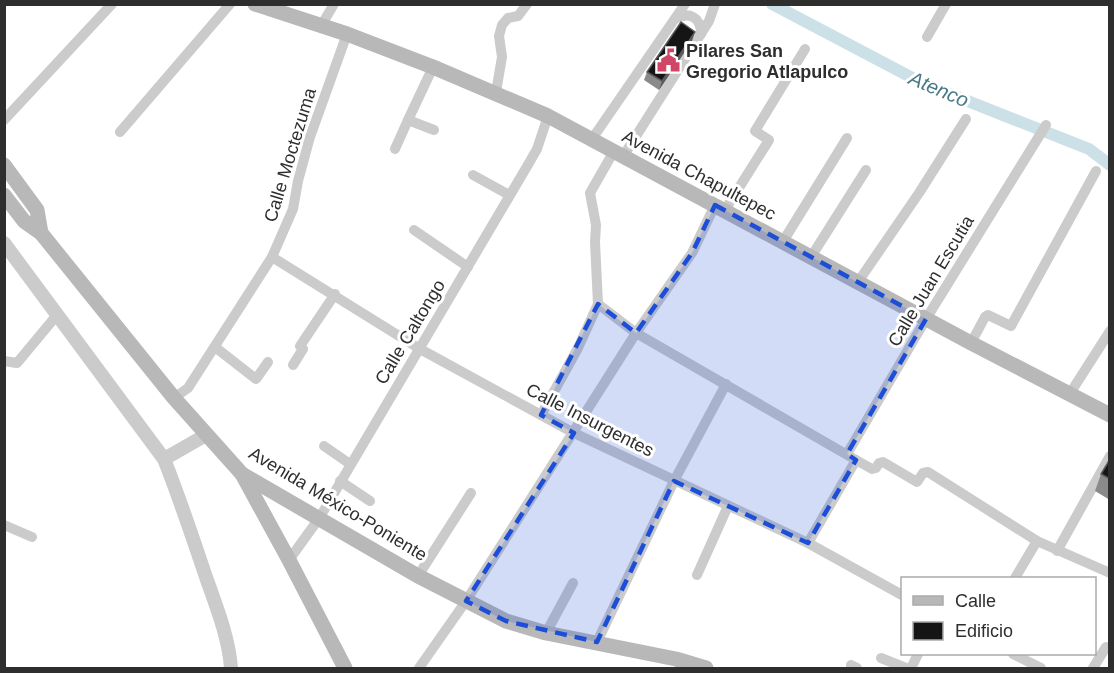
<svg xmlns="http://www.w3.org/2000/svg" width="1114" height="673" viewBox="0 0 1114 673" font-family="Arial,sans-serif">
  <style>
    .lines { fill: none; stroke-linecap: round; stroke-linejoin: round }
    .canal { stroke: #cce1e7; stroke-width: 12 }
    .minor { stroke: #cbcbcb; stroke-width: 10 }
    .tertiary { stroke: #cbcbcb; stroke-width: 14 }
    .secondary { stroke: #b8b8b8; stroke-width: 15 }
    .wall { fill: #8a8a8a }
    .shaded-wall { fill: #5b5b5b }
    .building { fill: #151515; stroke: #5b5b5b; stroke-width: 1.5 }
    .marked { fill: #1d4ed8; fill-opacity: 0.2; stroke: #1d4ed8; stroke-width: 4.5; stroke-dasharray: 12 8; stroke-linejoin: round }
    .labels { text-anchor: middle; stroke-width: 6; stroke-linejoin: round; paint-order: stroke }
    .poi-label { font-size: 18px; font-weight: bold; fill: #2e2e2e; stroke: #fff; text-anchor: start }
    .street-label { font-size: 18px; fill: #2e2e2e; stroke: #fff }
    .water-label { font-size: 20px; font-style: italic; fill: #467886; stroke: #fff }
  </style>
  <rect width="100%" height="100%" fill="#fff"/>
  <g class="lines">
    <polyline class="canal" points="772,4 922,83 1089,149 1110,165"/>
    <g class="minor">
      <path d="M675,19C689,11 701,17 701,34"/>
      <polyline points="321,26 334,4"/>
      <polyline points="927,37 946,4"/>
      <polyline points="496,92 502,57 499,36 502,25 508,18 518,16 527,4"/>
      <polyline points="4,120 112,4"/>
      <polyline points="408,120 433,67"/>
      <polyline points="120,132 230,4"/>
      <polyline points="592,139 685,4"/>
      <polyline points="395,149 408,120 434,130"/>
      <polyline points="624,155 709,21 715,4"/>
      <polyline points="473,175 509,195"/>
      <polyline points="725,210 769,140 755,131 805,49"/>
      <polyline points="414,230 468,267"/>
      <polyline points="782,243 847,138"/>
      <polyline points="272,257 420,349 574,433 808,543 902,595"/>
      <polyline points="811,257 866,170"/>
      <polyline points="858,282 919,193 966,119"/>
      <polyline points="598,304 636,333 692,253 715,205"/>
      <polyline points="971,343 985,317 988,315 1011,326 1096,171"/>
      <polyline points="215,347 256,379 268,362"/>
      <polyline points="4,361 17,363 57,315"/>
      <polyline points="293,365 303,349 300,346 335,294"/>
      <polyline points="1069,395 1110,331"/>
      <polyline points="174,398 188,388 272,257 293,209 298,181 310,137 347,34"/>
      <polyline points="541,415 578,348 598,304 595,242 596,225 590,193 614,151"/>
      <polyline points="324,446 350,464"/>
      <polyline points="847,454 926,319 1046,125"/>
      <polyline points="856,460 872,469 876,468 879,463 883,462 917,482 923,473 928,472 1037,541 1110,573"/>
      <polyline points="340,481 370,501"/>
      <polyline points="4,525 32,537"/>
      <polyline points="1057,551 1110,456"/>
      <polyline points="289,560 320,517 529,163 537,149 548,116"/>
      <polyline points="697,575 728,506"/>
      <polyline points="418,576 471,493"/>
      <polyline points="1015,578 1037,541"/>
      <polyline points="546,633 573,583"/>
      <polyline points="597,642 674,481 726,384"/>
      <polyline points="1013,654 1041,668"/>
      <polyline points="881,658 906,668"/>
      <polyline points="851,665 857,668"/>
      <polyline points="419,668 466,601 636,333 856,460 808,543"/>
      <polyline points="911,668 918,654"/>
      <polyline points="1093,668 1106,647"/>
    </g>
    <g class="tertiary">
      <path d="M4,243L164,459C180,499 193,539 207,580C217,608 229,639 231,668"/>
      <polyline points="164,459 206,435"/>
    </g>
    <g class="secondary">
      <polyline points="255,4 347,34 433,67 548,116 971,343 1110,415"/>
      <polyline points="4,165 37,210 41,233"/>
      <polyline points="4,195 24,221 41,233 174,398 242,474 418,576 506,621 546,633 676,659 706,668"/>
      <polyline points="242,474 289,560 345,668"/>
    </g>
  </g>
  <g class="wall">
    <polygon points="692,41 659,90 644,80 647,72"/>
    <polygon points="1110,459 1110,500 1095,491 1101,474"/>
  </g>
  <polygon class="shaded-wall" points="695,32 692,41 659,90 662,81"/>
  <g class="building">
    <polygon points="681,22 695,32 662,81 647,72"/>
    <polygon points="1110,459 1110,479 1101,474"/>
  </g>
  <path class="marked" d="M715,205L926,319L847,454L856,460L808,543L674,481L597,642L506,621L466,601L574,433L541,415L598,304L636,333L692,253Z"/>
  <defs>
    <symbol id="civic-bare" viewBox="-9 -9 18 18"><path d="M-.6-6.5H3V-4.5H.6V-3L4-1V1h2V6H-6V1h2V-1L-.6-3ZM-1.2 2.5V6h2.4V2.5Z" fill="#cf4667" stroke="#fff" stroke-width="2.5" paint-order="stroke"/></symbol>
  </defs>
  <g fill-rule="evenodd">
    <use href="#civic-bare" x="652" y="44" width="33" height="33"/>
  </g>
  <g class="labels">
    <g class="poi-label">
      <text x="686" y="57">Pilares San<tspan x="686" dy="21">Gregorio Atlapulco</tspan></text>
    </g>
    <g class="street-label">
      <text transform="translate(290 155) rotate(-73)" y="6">Calle Moctezuma</text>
      <text transform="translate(699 175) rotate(28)" y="6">Avenida Chapultepec</text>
      <text transform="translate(931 281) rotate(-59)" y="6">Calle Juan Escutia</text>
      <text transform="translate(410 332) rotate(-59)" y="6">Calle Caltongo</text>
      <text transform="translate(590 420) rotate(27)" y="6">Calle Insurgentes</text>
      <text transform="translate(338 504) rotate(31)" y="6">Avenida México-Poniente</text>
    </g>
    <g class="water-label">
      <text transform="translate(939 89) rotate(23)" y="7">Atenco</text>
    </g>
  </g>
  <rect width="1114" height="673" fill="none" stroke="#2e2e2e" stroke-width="12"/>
  <rect x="901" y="577" width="195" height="78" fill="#ffffff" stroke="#ababab" stroke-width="1.5"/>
  <rect x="913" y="596" width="30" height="9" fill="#b8b8b8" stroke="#ababab" stroke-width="1.5"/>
  <text x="955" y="607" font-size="18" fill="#2e2e2e">Calle</text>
  <rect x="913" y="622" width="30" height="18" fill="#151515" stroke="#ababab" stroke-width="1.5"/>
  <text x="955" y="637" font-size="18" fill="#2e2e2e">Edificio</text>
</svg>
